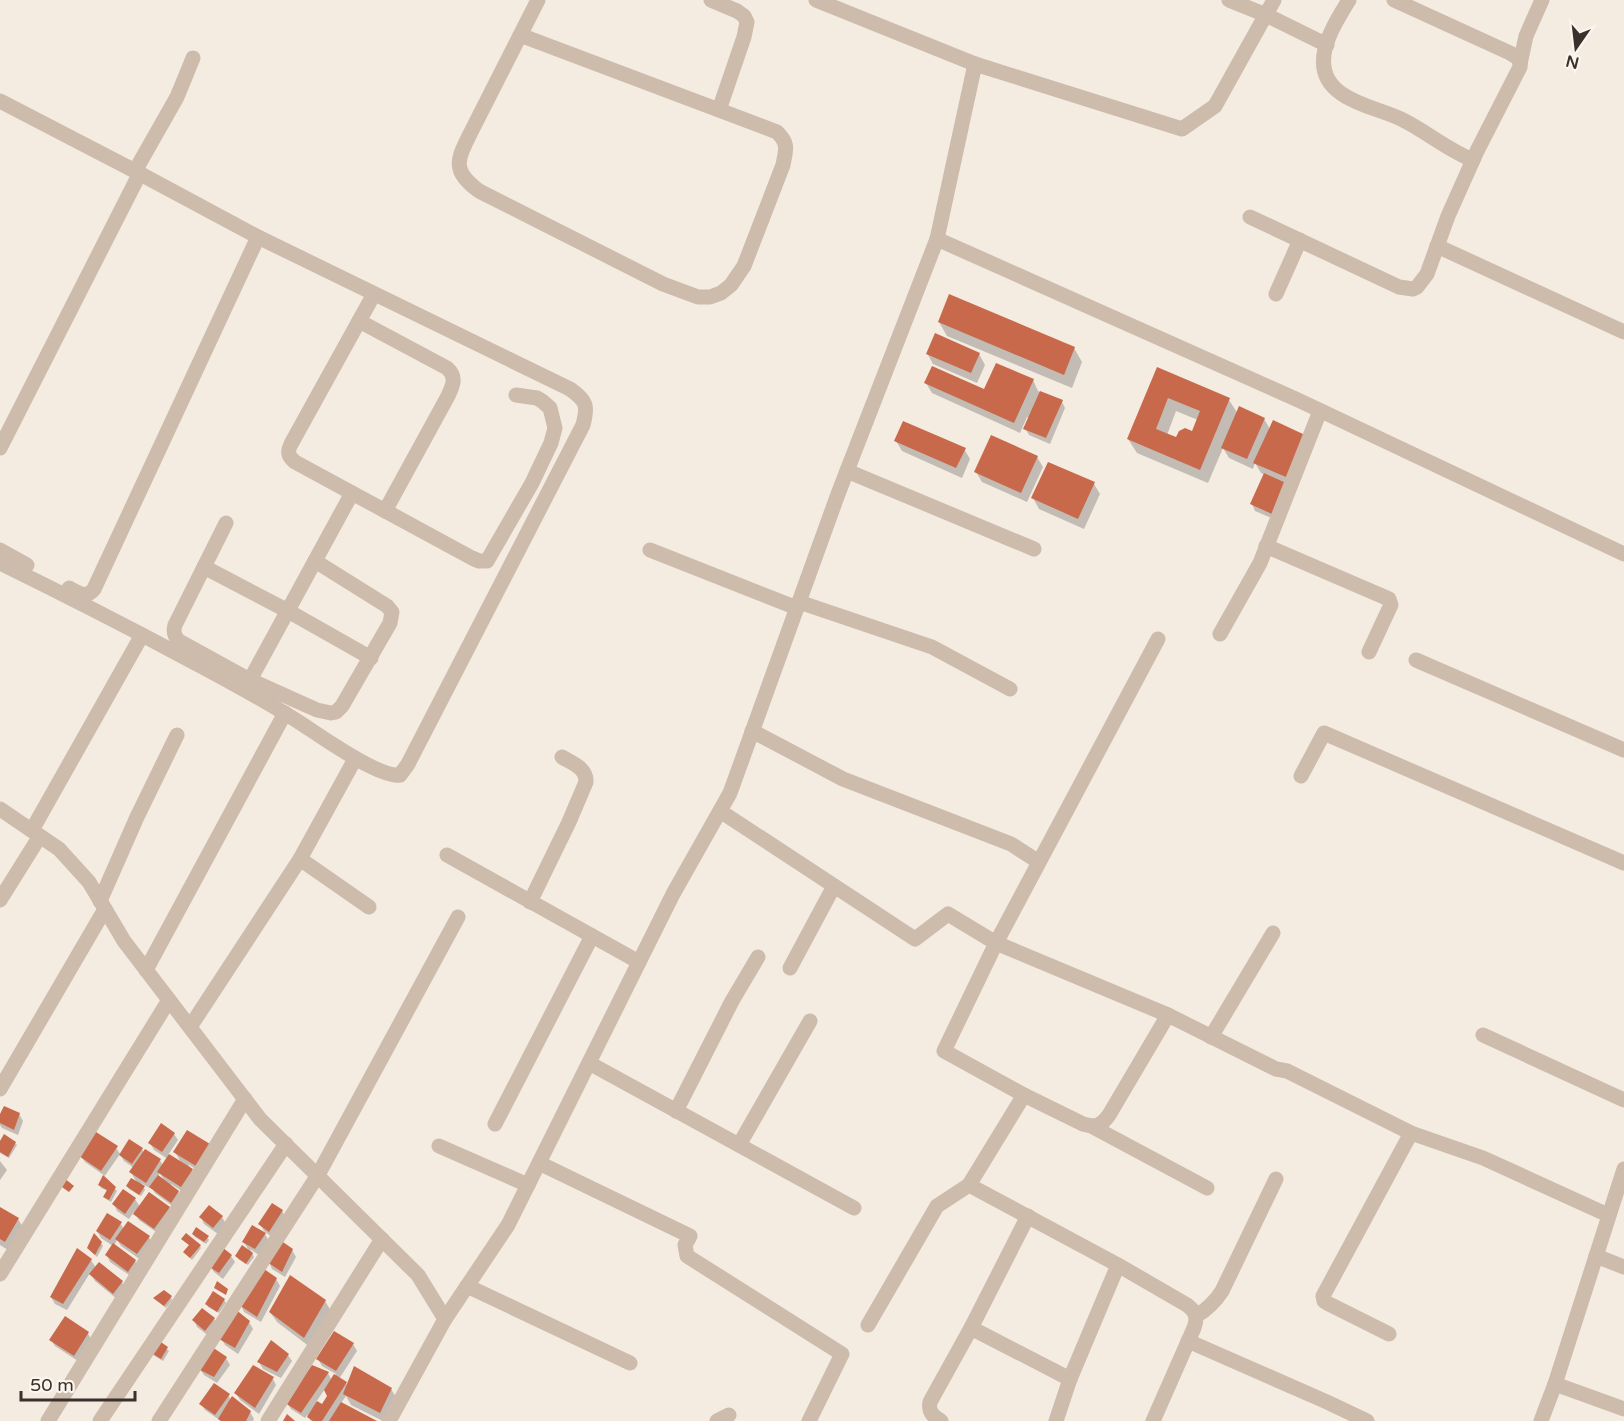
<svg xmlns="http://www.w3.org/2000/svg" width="1624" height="1421" viewBox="0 0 1624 1421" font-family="'Varela Round',sans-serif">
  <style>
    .shadow { fill: #0003; fill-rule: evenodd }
    .building { fill: #c8694b; fill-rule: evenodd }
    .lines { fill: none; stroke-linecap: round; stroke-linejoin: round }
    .minor { stroke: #cdbbac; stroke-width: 15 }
  </style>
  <rect width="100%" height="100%" fill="#f4ebe1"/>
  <g class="shadow">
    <polygon points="939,322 1074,348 1082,362 1072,388 947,336"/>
    <polygon points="927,353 979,354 985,365 977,383 933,364"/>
    <path d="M1158,369L1229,400L1238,414L1264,419L1270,429L1304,436L1276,520L1255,511L1252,504L1265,475L1261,473L1255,463L1253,469L1229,458L1223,448L1208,483L1137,453L1128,439ZM1176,411L1198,420L1193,433L1177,439L1167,435Z"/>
    <polygon points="1033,380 1038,391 1062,402 1065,408 1050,444 1029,435 1025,428 1030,418 1027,417 1020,433 932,393 926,383 985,391"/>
    <polygon points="896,441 964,449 970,459 962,478 902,451"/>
    <polygon points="1037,457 1043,467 1027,502 982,482 976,472"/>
    <polygon points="1094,484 1100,494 1084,529 1039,509 1033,498"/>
    <polygon points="19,1114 23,1121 18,1135 2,1128 0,1125 0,1117"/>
    <path d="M188,1132L200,1172L188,1164L195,1176L185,1193L171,1184L170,1186L178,1192L182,1199L175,1208L155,1193L151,1186L150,1188L141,1183L145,1190L141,1196L129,1189L127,1186L137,1183L131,1172L134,1168L124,1161L120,1154L104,1177L117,1191L111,1202L106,1199L105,1197L108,1191L101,1188L100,1185L105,1176L85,1162L81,1156L116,1148L121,1155L142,1149L144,1153L160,1160L163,1166L168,1159L154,1150L150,1143L174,1134L178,1140L168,1155L182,1164L175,1152ZM160,1173L165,1182L157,1177Z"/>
    <polygon points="15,1143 17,1145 9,1158 0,1153 0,1144"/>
    <polygon points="0,1161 7,1170 0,1180"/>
    <polygon points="135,1199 140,1207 169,1208 173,1214 159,1234 139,1220 134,1212 129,1219 117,1211 114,1204"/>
    <polygon points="209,1207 222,1217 226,1224 218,1234 204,1224 201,1217"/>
    <polygon points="0,1208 18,1219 24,1229 11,1252 0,1245"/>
    <polygon points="282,1211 286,1218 273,1238 264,1231 260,1224"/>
    <polygon points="120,1223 124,1229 149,1237 152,1244 141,1260 121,1246 117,1240 114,1246 135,1261 139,1268 132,1277 110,1262 107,1255 113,1246 101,1238 97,1231"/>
    <polygon points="193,1234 207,1237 209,1240 206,1244 195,1237"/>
    <polygon points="265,1234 269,1241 259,1255 250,1249 254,1257 248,1265 238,1259 237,1256 250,1253 244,1242"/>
    <polygon points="183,1239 200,1246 201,1248 192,1260 185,1253 190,1246"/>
    <polygon points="101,1243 103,1246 97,1257 91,1251"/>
    <polygon points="292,1250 296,1257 285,1277 272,1269 269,1262"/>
    <polygon points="231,1256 235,1262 223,1279 214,1272 210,1266"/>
    <polygon points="91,1260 96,1268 122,1282 125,1289 117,1299 95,1281 90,1273 67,1310 55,1304 51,1297"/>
    <polygon points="276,1279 280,1286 261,1322 244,1312 241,1305"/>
    <polygon points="214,1293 224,1300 226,1303 219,1313 208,1307 207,1304"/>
    <polygon points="171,1297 172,1300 166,1308 155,1299"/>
    <polygon points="325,1301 331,1311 310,1347 277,1322 270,1312"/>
    <polygon points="202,1310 214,1319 218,1326 209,1336 197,1327 194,1320"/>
    <polygon points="65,1318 88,1334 92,1340 78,1361 55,1346 51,1340"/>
    <polygon points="249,1322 253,1329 238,1354 225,1345 221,1338"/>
    <polygon points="158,1342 169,1351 163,1361 153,1355"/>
    <path d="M353,1344L357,1351L339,1379L346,1383L348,1387L391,1389L397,1399L383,1421L351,1405L346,1396L341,1403L374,1421H311L307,1415L305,1418L291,1409L287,1403L328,1373L332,1381L336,1374L322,1366L318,1359ZM325,1389L329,1396L323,1406L316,1402Z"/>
    <polygon points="288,1355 292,1361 281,1378 263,1369 259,1362"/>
    <polygon points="226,1358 230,1365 217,1383 204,1375 200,1369"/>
    <polygon points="273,1379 276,1385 259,1414 240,1400 236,1393"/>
    <polygon points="228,1395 231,1400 250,1412 254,1419 253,1421 221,1421 205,1410 201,1404"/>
  </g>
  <g class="building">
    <polygon points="949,294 1075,347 1064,375 938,322"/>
    <polygon points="935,333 980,353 971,373 926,354"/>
    <polygon points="996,363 1034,379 1014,423 924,383 932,366 984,389"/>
    <path d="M1157,367L1230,398L1200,470L1127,439ZM1168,398L1200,411L1192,431L1185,428L1179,431L1176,437L1156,429Z"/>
    <polygon points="1040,391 1063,400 1046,438 1023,429"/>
    <polygon points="1239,406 1265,418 1247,459 1221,448"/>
    <polygon points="1273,420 1305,435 1286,477 1253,463"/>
    <polygon points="903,421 966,448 956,468 894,441"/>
    <polygon points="991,435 1038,456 1021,493 974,472"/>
    <polygon points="1048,462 1095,482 1078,519 1031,498"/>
    <polygon points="1264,473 1286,483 1272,514 1250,504"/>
    <polygon points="4,1106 20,1113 14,1130 0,1123 0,1114"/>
    <polygon points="161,1123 175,1133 162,1152 148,1143"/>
    <polygon points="187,1130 210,1144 196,1166 173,1152"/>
    <polygon points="96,1132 118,1146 101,1171 79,1156"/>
    <polygon points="4,1134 16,1142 8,1157 0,1152 0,1141"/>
    <polygon points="129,1139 143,1148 132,1164 119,1155"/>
    <polygon points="145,1149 161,1159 146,1183 129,1172"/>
    <polygon points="169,1154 193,1169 181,1187 157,1172"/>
    <polygon points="103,1175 116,1187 109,1200 103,1197 107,1190 98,1185"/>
    <polygon points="158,1175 179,1191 171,1203 149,1187"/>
    <polygon points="64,1178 74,1186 69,1192 59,1185"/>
    <polygon points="131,1178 145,1186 139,1195 126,1186"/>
    <polygon points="123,1189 136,1198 125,1214 112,1204"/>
    <polygon points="149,1192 170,1207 154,1229 133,1214"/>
    <polygon points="272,1203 283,1210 269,1232 258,1224"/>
    <polygon points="209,1205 223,1216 213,1228 199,1217"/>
    <polygon points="0,1207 19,1218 5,1242 0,1239"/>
    <polygon points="107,1213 122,1222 110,1240 96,1231"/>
    <polygon points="128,1221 150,1236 137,1254 115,1239"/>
    <polygon points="252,1225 266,1233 255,1249 242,1242"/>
    <polygon points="196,1227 209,1236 204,1242 192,1234"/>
    <polygon points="94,1233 102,1242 95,1255 87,1248"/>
    <polygon points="186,1233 201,1245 190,1258 183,1252 189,1245 181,1239"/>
    <polygon points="280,1240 293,1249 282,1272 267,1262"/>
    <polygon points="113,1243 136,1260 128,1272 105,1255"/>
    <polygon points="242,1245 253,1253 246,1264 235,1256"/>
    <polygon points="222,1247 232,1255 219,1273 208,1266"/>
    <polygon points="77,1248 92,1259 63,1304 50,1297"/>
    <polygon points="99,1262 123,1281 113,1294 89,1274"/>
    <polygon points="264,1269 277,1278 257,1317 239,1305"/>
    <polygon points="290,1275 326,1300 304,1338 269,1312"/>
    <polygon points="217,1281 228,1289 226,1295 214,1288"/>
    <polygon points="164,1290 172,1296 164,1306 153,1298"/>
    <polygon points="213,1291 225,1299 217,1312 205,1304"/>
    <polygon points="202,1308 215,1318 205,1331 192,1320"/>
    <polygon points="235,1309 250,1321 235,1348 219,1339"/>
    <polygon points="65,1316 89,1332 74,1356 49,1340"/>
    <polygon points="334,1331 354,1343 336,1371 316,1359"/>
    <polygon points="158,1340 168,1347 161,1359 150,1352"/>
    <polygon points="271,1340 289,1354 277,1372 257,1362"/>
    <polygon points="212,1347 227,1357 214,1377 198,1369"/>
    <polygon points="253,1365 274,1377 255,1408 234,1393"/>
    <polygon points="312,1365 329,1372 301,1413 285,1403"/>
    <polygon points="354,1366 392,1388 380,1413 343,1394"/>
    <polygon points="334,1374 347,1382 322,1421 313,1421 307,1417 317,1401 322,1404 327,1396 324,1390"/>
    <polygon points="214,1383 230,1394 215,1415 199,1404"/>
    <polygon points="232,1396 251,1411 246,1421 221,1421 218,1419"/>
    <polygon points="341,1402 377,1421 329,1421"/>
    <polygon points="287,1414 295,1421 283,1421"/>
  </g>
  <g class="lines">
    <g class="minor">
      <polyline points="711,0 737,11 744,16 747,22 744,37 719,110"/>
      <polyline points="1229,0 1266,15 1327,45"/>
      <path d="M1349,0C1332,28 1305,69 1342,94C1359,106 1382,110 1401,119C1426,131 1447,150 1473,160"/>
      <path d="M520,35L777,132C789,144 786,149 783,165L744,266L731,285L721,293L710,297H698L663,284L479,191C451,170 457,160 471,132L538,0"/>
      <polyline points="975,64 1182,129 1215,106 1274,0"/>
      <polyline points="1520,64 1526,36 1542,0"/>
      <path d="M0,101L135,171L258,237L570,389C587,401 588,406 583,425L408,764L400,775C380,778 323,738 305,726C265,700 224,678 182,656C122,624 61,593 0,563"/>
      <polyline points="135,171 177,97 193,58"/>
      <path d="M1250,217L1399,287L1413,289L1417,287L1427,274L1448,216L1477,151L1520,67C1521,59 1517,57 1510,53L1394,0"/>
      <polyline points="937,239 1298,400 1624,554"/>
      <polyline points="1437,246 1624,332"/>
      <path d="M374,294L291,444C287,452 288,456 295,462L472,558L479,561H487L532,483L551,443L555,428L550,408L542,401L537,398L516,395"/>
      <polyline points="1276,294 1300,240"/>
      <path d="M359,321L447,368C457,377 453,385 448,396L385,511"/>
      <polyline points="0,448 140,173"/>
      <polyline points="847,471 1034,549"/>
      <path d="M226,523L175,625C173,632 174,636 179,641L250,680L317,710L331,713L336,712L342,706L390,623L392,612L387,606L315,561"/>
      <polyline points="1266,546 1389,599 1391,605 1389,609 1369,652"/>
      <polyline points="0,550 27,565"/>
      <polyline points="650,550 797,608"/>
      <polyline points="204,567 288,611 371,658"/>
      <path d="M69,588C79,593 86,599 94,589L258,237"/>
      <polyline points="799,602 932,647 1010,689"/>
      <polyline points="1220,634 1260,563 1320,411"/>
      <polyline points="1416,660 1624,750"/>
      <polyline points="250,680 352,493"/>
      <polyline points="752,731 843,779 1011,844 1039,862"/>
      <polyline points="1301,776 1324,733 1624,863"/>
      <polyline points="0,809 59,849 89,882 124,941 260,1119 418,1275 445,1319"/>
      <polyline points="720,811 915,939 948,914 996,943 1168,1015 1276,1069 1287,1071 1411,1133 1483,1158 1608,1215"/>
      <polyline points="32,830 142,635"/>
      <polyline points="447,855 639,962"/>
      <polyline points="300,859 369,907"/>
      <polyline points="0,900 40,836"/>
      <polyline points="100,901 137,817 177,735"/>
      <path d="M530,902L569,822L586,782C587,768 572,763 562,757"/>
      <polyline points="790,968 834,886"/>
      <polyline points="146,970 285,713"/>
      <polyline points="190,1027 300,859 355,759"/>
      <polyline points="1483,1035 1624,1100"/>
      <polyline points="1211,1037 1273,933"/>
      <polyline points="589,1063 854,1208"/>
      <polyline points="0,1089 105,909"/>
      <path d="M1024,1095L1083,1124C1096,1128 1101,1126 1109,1115L1168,1015"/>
      <polyline points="676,1111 732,1001 758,957"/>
      <polyline points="495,1124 592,936"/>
      <polyline points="1093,1127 1207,1188"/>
      <polyline points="739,1145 810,1021"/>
      <polyline points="439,1146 528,1185"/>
      <polyline points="539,1163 690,1236 685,1245 687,1256 842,1354 809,1421"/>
      <polyline points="969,1185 1118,1265 1070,1379 1056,1421"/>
      <polyline points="1596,1256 1624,1267"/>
      <path d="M1118,1265L1187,1305C1196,1312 1198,1317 1194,1328L1153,1421"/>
      <polyline points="0,1274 169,1000"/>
      <polyline points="467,1286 630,1363"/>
      <path d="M1196,1316C1208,1309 1215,1302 1222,1291L1276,1179"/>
      <polyline points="868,1325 937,1206 969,1185 1024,1095 944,1051 996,943 1158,639"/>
      <polyline points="971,1328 1070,1379"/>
      <polyline points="1389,1334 1327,1303 1324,1301 1323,1296 1411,1133"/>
      <polyline points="1188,1341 1327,1402 1367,1421"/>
      <polyline points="1555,1384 1624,1409"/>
      <polyline points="48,1421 245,1099"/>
      <polyline points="100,1421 286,1144"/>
      <polyline points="159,1421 318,1175 458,917"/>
      <polyline points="268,1421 382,1239"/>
      <polyline points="389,1421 445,1319 508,1225 673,894 730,793 838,494 937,239 975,64 816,0"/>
      <polyline points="717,1421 729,1415"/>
      <path d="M941,1421C933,1416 928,1412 930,1402L971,1328L1028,1216"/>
      <polyline points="1541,1421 1555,1384 1624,1169"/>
    </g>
  </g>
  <g transform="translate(1576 48) rotate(194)" stroke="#fbf5ee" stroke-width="4.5" paint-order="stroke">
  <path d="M0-4.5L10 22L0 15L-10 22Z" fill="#3b302b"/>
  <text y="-9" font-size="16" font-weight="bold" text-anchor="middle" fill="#3b302b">N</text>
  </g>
  <path d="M21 1391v9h114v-9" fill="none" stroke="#3b302b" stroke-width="3"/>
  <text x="30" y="1391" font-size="18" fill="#3b302b" stroke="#fbf5ee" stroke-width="4.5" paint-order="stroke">50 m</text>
</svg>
